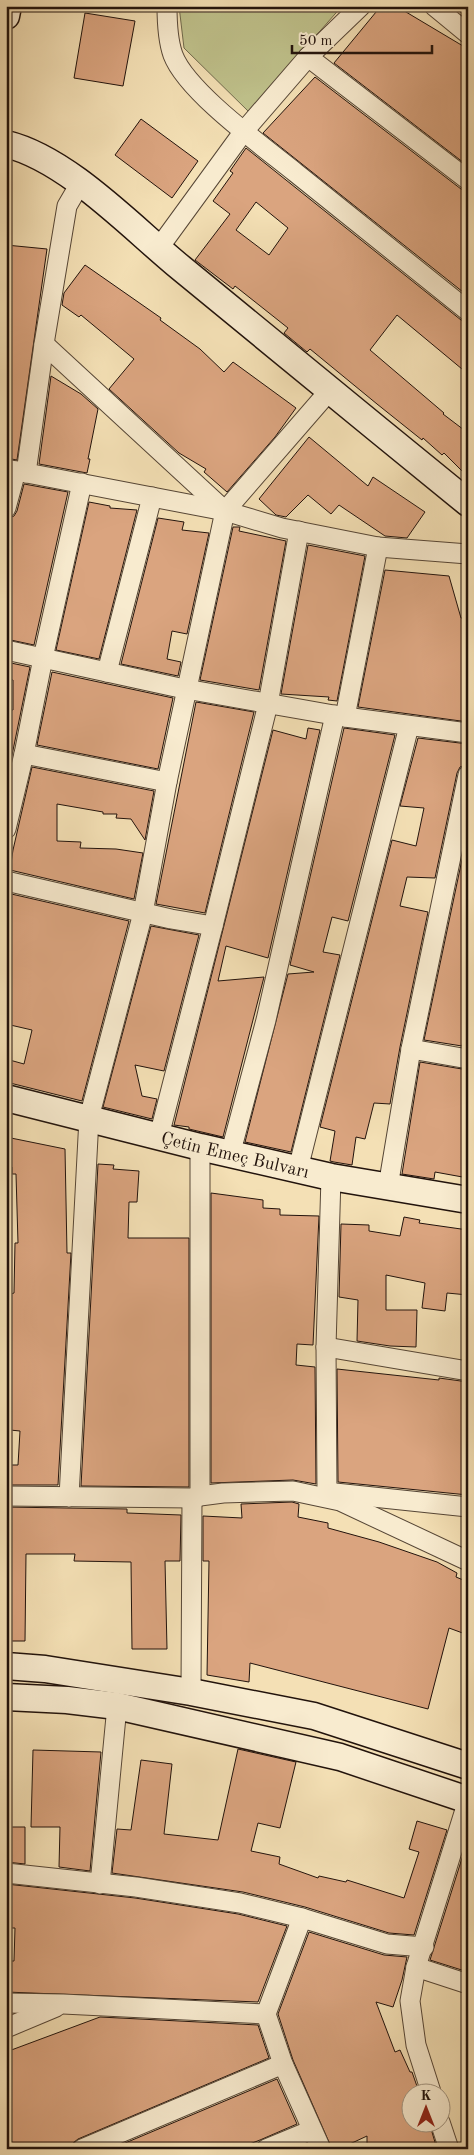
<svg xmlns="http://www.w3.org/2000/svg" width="474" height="2155" viewBox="0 0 474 2155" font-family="'Old Standard TT',serif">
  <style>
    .green { fill: #bfc18b; stroke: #706a4c }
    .building { fill: #daa47f; stroke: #22130c; fill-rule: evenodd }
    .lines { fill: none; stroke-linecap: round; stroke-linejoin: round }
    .street-casing { stroke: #564636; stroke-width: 21 }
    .secondary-casing { stroke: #22130c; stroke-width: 29 }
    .street { stroke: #f8ebcf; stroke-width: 19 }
    .secondary { stroke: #f8ebcf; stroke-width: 26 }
    .labels { text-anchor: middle; stroke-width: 5; stroke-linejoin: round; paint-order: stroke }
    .street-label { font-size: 18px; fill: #22130c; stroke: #f8ebcf }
  </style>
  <rect width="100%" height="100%" fill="#f4e0b5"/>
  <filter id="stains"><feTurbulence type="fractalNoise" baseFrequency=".004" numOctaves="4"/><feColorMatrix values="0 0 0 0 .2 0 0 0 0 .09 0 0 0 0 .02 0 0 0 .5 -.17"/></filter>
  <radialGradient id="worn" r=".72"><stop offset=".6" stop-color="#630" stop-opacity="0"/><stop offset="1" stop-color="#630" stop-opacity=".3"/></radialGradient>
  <polygon class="green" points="179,6 342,6 249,112 184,48"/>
  <g class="building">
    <polygon points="381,6 396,6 468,49 468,166 334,63"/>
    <polygon points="85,13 135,21 123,86 74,78"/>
    <polygon points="315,77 461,189 468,191 468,296 263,133"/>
    <polygon points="141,119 198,161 172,198 115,155"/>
    <path d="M246,148L461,320L468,322V374L397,315L370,350L444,413L443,414L468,433V477L444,453L442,455L423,438L422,440L377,404L310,349L307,352L284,333L288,328L235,286L233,289L195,260L230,214L213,201L233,173L230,171ZM256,202L288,228L269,255L236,230Z"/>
    <polygon points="6,245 47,249 17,460 6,458"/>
    <polygon points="85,265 161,318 160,320 200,349 224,372 233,362 296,408 275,437 227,492 204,472 206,469 179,453 109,389 134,359 81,315 79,317 62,305 64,293"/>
    <polygon points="51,376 81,394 98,409 88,459 90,459 87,473 39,464"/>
    <polygon points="309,437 368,486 373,477 425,512 407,538 385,536 339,505 331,514 308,495 286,517 276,515 259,499"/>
    <polygon points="24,484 68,492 34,645 6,639 6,519 14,516 17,511"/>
    <polygon points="89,502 110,506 110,508 137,510 99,659 56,650"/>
    <polygon points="158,518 184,522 182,530 209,533 187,634 172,631 167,659 181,662 178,676 121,664"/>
    <polygon points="233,527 240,527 239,531 286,541 259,690 200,680"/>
    <polygon points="308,545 365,556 337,701 328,700 329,697 281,694"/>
    <polygon points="385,570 449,576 461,618 468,618 468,722 358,707"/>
    <polygon points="6,662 30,667 10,765 6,764 6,710 13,710 13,680 6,679"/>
    <polygon points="52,672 173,698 158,769 37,745"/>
    <polygon points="196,702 254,712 205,913 156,904"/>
    <polygon points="308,728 320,730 268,958 226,946 218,981 264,977 223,1137 189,1129 189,1127 174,1125 273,730 306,739"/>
    <polygon points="344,728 395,735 348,921 332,917 323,952 340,955 291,1152 245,1142 288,974 314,972 290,965"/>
    <polygon points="418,738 468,744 468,764 460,767 457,773 435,878 407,877 400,906 428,912 400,1047 390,1104 374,1103 365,1139 356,1137 352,1165 334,1162 330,1161 335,1131 320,1127 392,840 416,846 424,808 400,806"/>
    <polygon points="32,767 154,791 145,840 131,819 116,818 117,814 103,814 103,812 57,804 57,841 81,842 80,848 116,849 143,853 134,899 10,870 13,850"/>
    <polygon points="468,831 468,1012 462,1046 424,1040"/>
    <polygon points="7,893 129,921 82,1101 6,1082 6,1059 24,1064 32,1030 6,1024"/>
    <polygon points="151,926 199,935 164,1071 135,1065 142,1096 157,1099 152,1119 103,1107"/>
    <polygon points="420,1062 468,1070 468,1178 435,1172 434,1179 402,1174"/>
    <polygon points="6,1137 65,1149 67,1253 71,1253 58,1485 6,1485 6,1465 18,1465 20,1431 10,1430 11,1399 7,1399 11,1294 14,1293 15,1243 18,1243 16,1174 12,1174 12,1167 6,1167"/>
    <polygon points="98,1164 114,1165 113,1169 139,1171 137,1202 129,1202 128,1238 189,1238 189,1487 81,1486"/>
    <polygon points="211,1193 263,1200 263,1208 280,1209 280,1215 319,1216 313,1345 297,1344 296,1365 315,1367 316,1484 293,1480 211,1483"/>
    <polygon points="404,1217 420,1220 419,1223 468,1230 468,1295 447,1293 445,1311 422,1308 425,1283 386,1275 386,1310 417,1310 416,1347 390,1346 357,1341 358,1300 339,1297 341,1224 369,1225 369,1231 400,1236"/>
    <polygon points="337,1369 439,1380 439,1378 468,1382 468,1495 338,1482"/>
    <polygon points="292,1502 299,1504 298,1517 328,1523 328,1528 379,1542 437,1562 457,1573 456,1577 468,1582 468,1635 449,1628 428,1709 250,1663 249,1682 207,1675 209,1561 203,1561 203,1516 242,1518 241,1504"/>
    <polygon points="6,1507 127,1509 127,1513 181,1515 180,1561 165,1561 167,1649 132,1649 131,1562 74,1561 75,1554 26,1554 25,1641 6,1641"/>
    <polygon points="238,1749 296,1762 280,1828 258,1823 251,1851 280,1857 279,1864 318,1878 319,1876 346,1882 347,1880 404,1898 419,1852 409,1849 417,1821 447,1830 414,1935 389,1933 305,1907 243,1892 112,1873 117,1829 131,1830 141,1760 172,1764 164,1834 218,1840"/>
    <polygon points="33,1750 101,1752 90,1871 59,1867 60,1827 31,1827"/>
    <polygon points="6,1827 25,1827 25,1864 6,1862"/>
    <polygon points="468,1839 468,1972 430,1960"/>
    <polygon points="6,1884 135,1898 238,1914 287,1926 258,2002 6,1992 6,1961 14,1961 15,1928 6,1928"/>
    <polygon points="309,1932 384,1955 407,1957 402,1980 393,2007 376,2002 395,2052 400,2050 410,2072 412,2072 419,2092 412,2092 412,2122 429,2122 437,2149 367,2149 367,2136 339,2149 332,2149 293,2060 278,2014"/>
    <polygon points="100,2017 258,2025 269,2058 78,2139 73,2143 71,2149 6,2149 6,2052"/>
    <polygon points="277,2079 297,2124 260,2140 237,2149 111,2149"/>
  </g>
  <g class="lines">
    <defs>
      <g id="street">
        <path d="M167,6C167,22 168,41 173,55C187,92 264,147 296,173C353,219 410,265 468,311"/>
        <polyline points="434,6 468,34"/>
        <polyline points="308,57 468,180"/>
        <polyline points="158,249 244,131 308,57 361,6"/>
        <polyline points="44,344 225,511 330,390"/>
        <polyline points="6,469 225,511 282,528 378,547 468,554"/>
        <polyline points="26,473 44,344 67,206 81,182"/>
        <polyline points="6,508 16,471"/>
        <polyline points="6,650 180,688 345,717 468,733"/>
        <polyline points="107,672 152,497"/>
        <polyline points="345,717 378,547"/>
        <polyline points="24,754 167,782"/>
        <polyline points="6,829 24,754 43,658 82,483"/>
        <polyline points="6,881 171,919 213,926"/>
        <polyline points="411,1049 468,1059"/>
        <polyline points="159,1136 213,926 268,704 299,531"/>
        <polyline points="230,1155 266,1020 335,715"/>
        <polyline points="298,1169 409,726"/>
        <polyline points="388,1187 411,1049 468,775"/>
        <polyline points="326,1347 468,1371"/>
        <polyline points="327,1492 326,1347 331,1177"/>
        <polyline points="335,1493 468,1507"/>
        <polyline points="6,1496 192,1498 200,1496 200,1147"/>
        <polyline points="200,1496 223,1493 293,1491 340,1501 468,1561"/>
        <polyline points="69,1497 89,1118 143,913 167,782 225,511"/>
        <polyline points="191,1692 192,1498"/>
        <polyline points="6,1873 136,1887 240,1903 302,1918 387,1944 424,1947"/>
        <polyline points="100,1884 117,1706"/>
        <polyline points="302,1918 266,2014 283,2064 321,2149"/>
        <polyline points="416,1967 468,1984"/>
        <polyline points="6,2003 63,2004 266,2014"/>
        <polyline points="6,2028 56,2007"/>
        <polyline points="431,2092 416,2045 410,2001 416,1967 468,1800"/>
        <polyline points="440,2122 449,2149"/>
        <polyline points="82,2149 283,2064"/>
        <polyline points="266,2149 312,2130"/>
      </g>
      <g id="secondary">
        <polyline points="6,16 8,6"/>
        <path d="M6,144C68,159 132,228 181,268C276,346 372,425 468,503"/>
        <path id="s1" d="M6,1098L200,1147L331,1177L468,1200"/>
        <polyline points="6,1666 45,1669 191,1692 314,1716 468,1766"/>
        <polyline points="6,1697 67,1700 117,1706 340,1757 468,1800"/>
      </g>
    </defs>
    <use href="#street" class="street-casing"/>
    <use href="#secondary" class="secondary-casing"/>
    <use href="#street" class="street"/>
    <use href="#secondary" class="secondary"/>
  </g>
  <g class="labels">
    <g class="street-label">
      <text dy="6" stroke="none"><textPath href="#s1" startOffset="236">Çetin Emeç Bulvarı</textPath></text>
    </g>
  </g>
  <rect width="474" height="2155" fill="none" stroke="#f4e0b5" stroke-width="25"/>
  <rect x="8" y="8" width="459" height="2140" fill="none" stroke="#22130c" stroke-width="2.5"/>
  <rect x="12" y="12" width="449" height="2130" fill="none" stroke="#22130c"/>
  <g transform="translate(426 2108)"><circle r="24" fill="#f8ebcf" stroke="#a29581"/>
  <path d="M0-4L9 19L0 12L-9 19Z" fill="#8f2418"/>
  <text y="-8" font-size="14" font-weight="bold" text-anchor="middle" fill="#22130c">K</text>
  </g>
  <path d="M292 45v8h140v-8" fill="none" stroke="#22130c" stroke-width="2.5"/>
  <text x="299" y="45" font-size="15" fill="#22130c" stroke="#f8ebcf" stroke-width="4" paint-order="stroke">50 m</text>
  <rect width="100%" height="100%" filter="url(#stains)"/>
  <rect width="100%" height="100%" fill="url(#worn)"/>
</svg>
